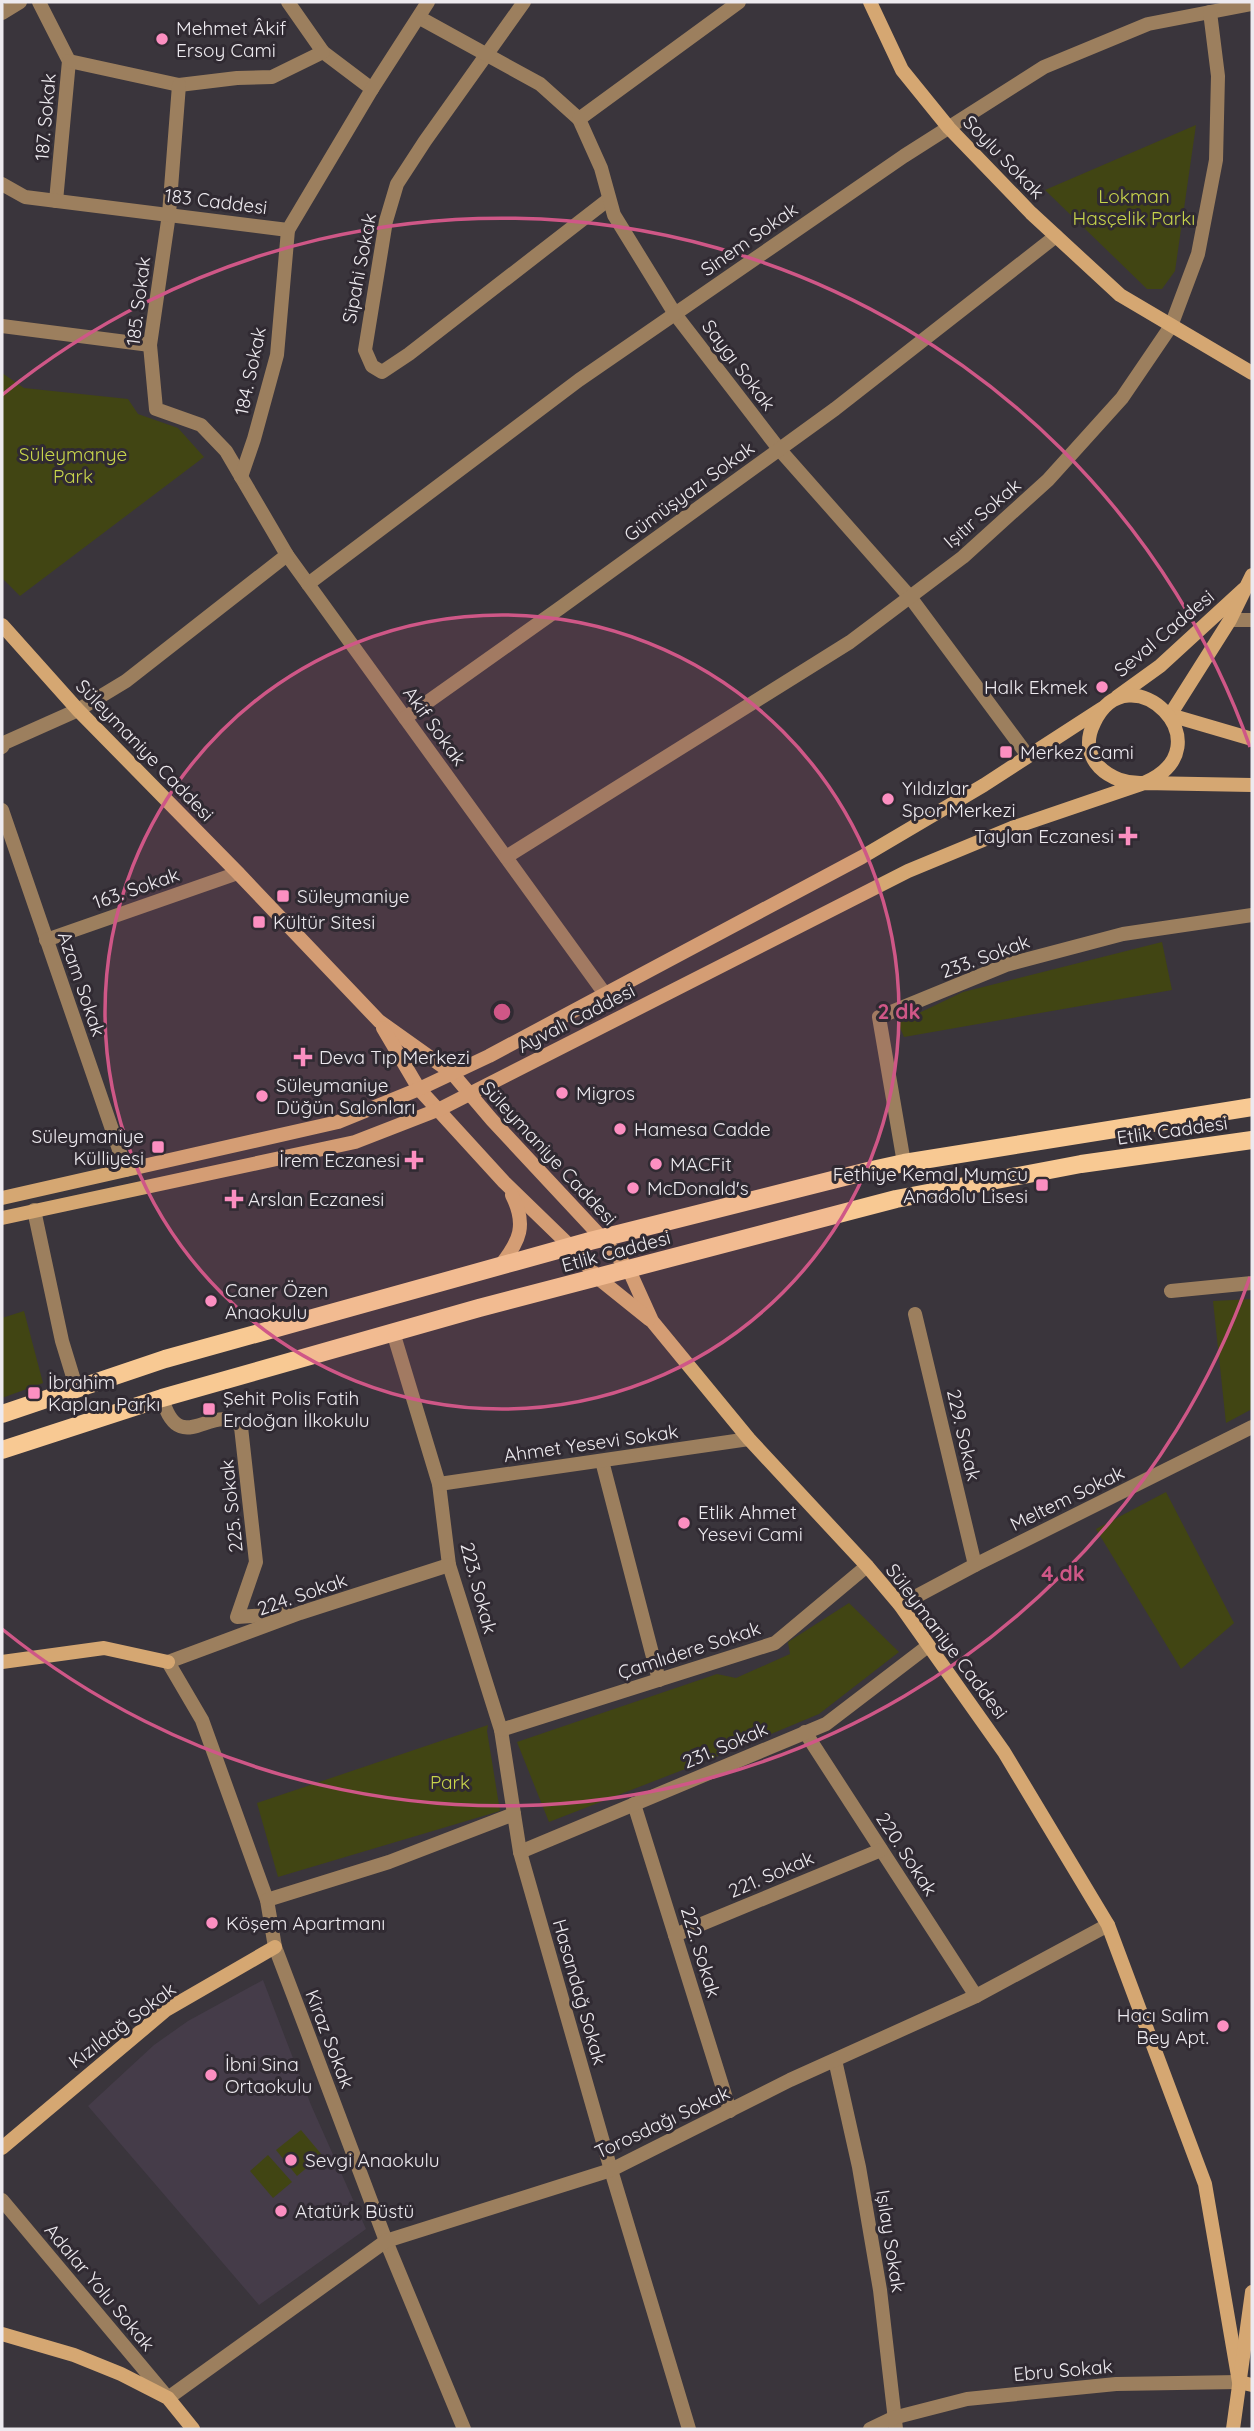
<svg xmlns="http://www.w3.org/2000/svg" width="1254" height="2431" viewBox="0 0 1254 2431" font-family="Quicksand,sans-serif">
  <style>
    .built { fill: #453c49 }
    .green { fill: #414513 }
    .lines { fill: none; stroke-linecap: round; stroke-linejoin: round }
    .street { stroke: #9c7f5e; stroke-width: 14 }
    .secondary { stroke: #d5a772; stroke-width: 14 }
    .primary { stroke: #f8c993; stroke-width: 18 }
    .ring { fill: none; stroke: #cf5787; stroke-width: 3.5 }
    .poi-dot { fill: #fc8fc1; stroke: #302a32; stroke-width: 2.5 }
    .labels { text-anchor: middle; stroke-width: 6; stroke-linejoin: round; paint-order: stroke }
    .poi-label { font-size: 19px; fill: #edeaef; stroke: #302a32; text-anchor: start }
    .street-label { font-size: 19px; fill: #edeaef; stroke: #302a32 }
    .park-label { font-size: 19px; fill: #c8d54b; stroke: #302a32 }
    .centre { fill: #cf5787; stroke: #302a32; stroke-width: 3.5 }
    .ring-label { font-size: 21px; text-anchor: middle; font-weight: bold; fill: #cf5787; stroke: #302a32; stroke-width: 6; stroke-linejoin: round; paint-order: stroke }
  </style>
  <rect width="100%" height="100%" fill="#3a353c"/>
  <polygon class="built" points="263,1980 311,2105 366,2229 259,2305 88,2106 154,2045 188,2021"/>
  <g class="green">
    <polygon points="1196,125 1175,271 1162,289 1147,289 1045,190"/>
    <polygon points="2,373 24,388 128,399 138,414 178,428 204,457 20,596 2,578"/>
    <polygon points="1162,942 1172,990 904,1037 898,1023 963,992"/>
    <polygon points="1252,1299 1252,1409 1226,1423 1213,1301"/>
    <polygon points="24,1311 43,1383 2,1398 2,1318"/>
    <polygon points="1166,1492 1234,1623 1181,1669 1096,1529"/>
    <polygon points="849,1603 899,1652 819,1714 716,1757 549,1822 517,1742 717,1674 736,1678 790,1654 788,1642"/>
    <polygon points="488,1725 487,1731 500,1811 278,1877 257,1803"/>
    <polygon points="301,2130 322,2155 297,2176 276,2150"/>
    <polygon points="268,2155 292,2182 273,2198 250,2171"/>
  </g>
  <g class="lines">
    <g class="street">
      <polyline points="39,2 69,61 56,201"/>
      <polyline points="288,2 323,52 372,89"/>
      <polyline points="524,2 425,141 397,184 386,221 365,350 372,366 382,372 409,354 609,199"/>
      <polyline points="2,13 20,2"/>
      <polyline points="420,18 540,84 579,119 601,168 614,215 675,314 779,449 910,597 1028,756"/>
      <polyline points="69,61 179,85 237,78 272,77 323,52"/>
      <polyline points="179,85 169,214 150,345 156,409 201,425 226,451 287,555 605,994"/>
      <polyline points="579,119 739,2"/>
      <polyline points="2,184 25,197 288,230 372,89 428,2"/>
      <polyline points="2,326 150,345"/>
      <polyline points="241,477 254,439 277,355 288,230"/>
      <polyline points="308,584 579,380 904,156 1044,67 1148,24 1252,4"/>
      <polyline points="1230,620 1252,620"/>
      <polyline points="405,718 560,608 835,409 1056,236"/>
      <polyline points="2,747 4,743 78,710 126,681 287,555"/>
      <polyline points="2,810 126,1170"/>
      <polyline points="506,857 850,642 963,557 1048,480 1122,398 1171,326 1198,254 1216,160 1218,76 1210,12"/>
      <polyline points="46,940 238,873"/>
      <polyline points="904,1163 879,1017 1006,965 1123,934 1252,915"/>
      <polyline points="34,1210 62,1341 77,1390"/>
      <polyline points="1171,1291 1252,1283"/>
      <polyline points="915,1314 975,1565"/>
      <polyline points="393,1332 439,1484 449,1565 501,1730 514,1814"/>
      <path d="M162,1398C180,1461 213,1399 241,1427L256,1562L237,1617L285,1614"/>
      <polyline points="602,1461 659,1680"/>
      <polyline points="439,1484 749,1439"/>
      <polyline points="449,1565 300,1613 168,1662 202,1720 267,1900 275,1947 305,2026 386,2241 464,2429"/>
      <polyline points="900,1605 975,1565 1252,1427"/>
      <polyline points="501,1730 775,1643 867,1566"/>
      <polyline points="805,1732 976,1996"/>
      <polyline points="634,1804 730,2111"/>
      <polyline points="520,1852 826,1724 928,1646"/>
      <polyline points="267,1900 389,1862 514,1814 520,1852 611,2170 689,2429"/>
      <polyline points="675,1935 881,1850"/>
      <polyline points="835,2060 859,2167 880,2290 896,2429"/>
      <polyline points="2,2200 168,2398 386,2241 611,2170 790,2080 976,1996 1108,1925"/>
      <polyline points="870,2429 893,2418 967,2399 1116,2384 1239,2382"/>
    </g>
    <g class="secondary">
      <polyline points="870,2 902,70 949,128 1031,213 1120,295 1252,373"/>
      <polyline points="2,625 78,710 238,873 379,1021 452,1073 492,1120 602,1238 629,1270 652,1321 749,1439 867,1566 900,1605 1004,1752 1108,1925 1160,2064 1205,2184 1239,2382 1252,2385"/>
      <polyline points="1117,697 1160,666 1244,589"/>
      <polyline points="1170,715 1230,620 1252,575"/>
      <polyline points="1170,715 1252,739"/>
      <polyline points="383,1028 419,1089 504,1182 570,1246 598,1278 649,1319"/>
      <polyline points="2,1198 338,1122 419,1089 489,1056 862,857 984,785 1101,709"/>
      <path d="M2,1218L355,1142L440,1109L908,871L1012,828L1144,783C1230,746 1129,648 1094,723C1076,759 1110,785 1144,783L1252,785"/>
      <path d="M500,1266C520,1241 527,1225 512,1195"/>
      <polyline points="2,1662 104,1648 168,1662"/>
      <polyline points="2,2148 166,2010 275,1947"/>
      <polyline points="2,2334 74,2355 121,2374 168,2398 193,2429"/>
      <polyline points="1233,2429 1252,2292"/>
    </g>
    <g class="primary">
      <polyline points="2,1414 165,1359 590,1241 872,1170 904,1163 1252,1107"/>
      <polyline points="2,1450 162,1398 479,1308 896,1199 1081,1164 1252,1140"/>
    </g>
  </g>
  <circle cx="502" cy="1012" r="397" fill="#cf5787" fill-opacity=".12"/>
  <g class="ring">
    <circle cx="502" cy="1012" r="397"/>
    <path d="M1250 1277A794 794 0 0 1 2 1629M2 395A794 794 0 0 1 1250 747"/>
  </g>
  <g class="poi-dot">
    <circle cx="162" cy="39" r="7"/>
    <circle cx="1102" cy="687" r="7"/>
    <rect x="999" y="745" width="14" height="14" rx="3.5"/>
    <circle cx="888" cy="799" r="7"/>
    <path d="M1124.5 825.5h7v7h7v7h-7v7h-7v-7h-7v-7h7z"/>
    <rect x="276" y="889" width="14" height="14" rx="3.5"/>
    <rect x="252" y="915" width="14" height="14" rx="3.5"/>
    <path d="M299.5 1046.5h7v7h7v7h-7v7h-7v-7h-7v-7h7z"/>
    <circle cx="562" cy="1093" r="7"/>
    <circle cx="262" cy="1096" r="7"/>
    <circle cx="620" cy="1129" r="7"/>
    <rect x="151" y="1140" width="14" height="14" rx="3.5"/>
    <path d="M410.5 1149.5h7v7h7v7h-7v7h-7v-7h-7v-7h7z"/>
    <circle cx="656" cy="1164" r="7"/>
    <rect x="1035" y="1178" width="14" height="14" rx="3.5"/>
    <circle cx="633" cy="1188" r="7"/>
    <path d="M230.5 1188.5h7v7h7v7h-7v7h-7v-7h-7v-7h7z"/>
    <circle cx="211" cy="1301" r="7"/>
    <rect x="27" y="1386" width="14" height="14" rx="3.5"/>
    <rect x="202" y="1402" width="14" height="14" rx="3.5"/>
    <circle cx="684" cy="1523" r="7"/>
    <circle cx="212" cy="1923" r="7"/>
    <circle cx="1223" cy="2026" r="7"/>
    <circle cx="211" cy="2075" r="7"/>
    <circle cx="291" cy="2160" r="7"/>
    <circle cx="281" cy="2211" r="7"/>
  </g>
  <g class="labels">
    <g class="poi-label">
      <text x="176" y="35">Mehmet Âkif<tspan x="176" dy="22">Ersoy Cami</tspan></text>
      <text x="1088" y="694" text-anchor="end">Halk Ekmek</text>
      <text x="1020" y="759">Merkez Cami</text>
      <text x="902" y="795">Yıldızlar<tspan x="902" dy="22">Spor Merkezi</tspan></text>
      <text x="1114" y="843" text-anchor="end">Taylan Eczanesi</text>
      <text x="297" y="903">Süleymaniye</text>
      <text x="273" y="929">Kültür Sitesi</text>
      <text x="319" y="1064">Deva Tıp Merkezi</text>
      <text x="276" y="1092">Süleymaniye<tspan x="276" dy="22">Düğün Salonları</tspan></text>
      <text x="576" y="1100">Migros</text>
      <text x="634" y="1136">Hamesa Cadde</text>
      <text x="144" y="1143" text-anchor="end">Süleymaniye<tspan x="144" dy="22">Külliyesi</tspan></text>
      <text x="400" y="1167" text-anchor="end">İrem Eczanesi</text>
      <text x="670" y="1171">MACFit</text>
      <text x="1028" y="1181" text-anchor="end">Fethiye Kemal Mumcu<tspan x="1028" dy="22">Anadolu Lisesi</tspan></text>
      <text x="647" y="1195">McDonald's</text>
      <text x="248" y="1206">Arslan Eczanesi</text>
      <text x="225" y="1297">Caner Özen<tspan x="225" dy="22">Anaokulu</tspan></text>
      <text x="48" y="1389">İbrahim<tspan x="48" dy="22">Kaplan Parkı</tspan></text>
      <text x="223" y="1405">Şehit Polis Fatih<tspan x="223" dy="22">Erdoğan İlkokulu</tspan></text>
      <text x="698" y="1519">Etlik Ahmet<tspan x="698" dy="22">Yesevi Cami</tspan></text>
      <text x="226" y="1930">Köşem Apartmanı</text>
      <text x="1209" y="2022" text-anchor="end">Hacı Salim<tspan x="1209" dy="22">Bey Apt.</tspan></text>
      <text x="225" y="2071">İbni Sina<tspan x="225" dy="22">Ortaokulu</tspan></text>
      <text x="305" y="2167">Sevgi Anaokulu</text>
      <text x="295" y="2218">Atatürk Büstü</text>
    </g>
    <g class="street-label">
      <text transform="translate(45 117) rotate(-85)" y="7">187. Sokak</text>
      <text transform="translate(1004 157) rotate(46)" y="7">Soylu Sokak</text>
      <text transform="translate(216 201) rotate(7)" y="7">183 Caddesi</text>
      <text transform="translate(749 239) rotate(-35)" y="7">Sinem Sokak</text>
      <text transform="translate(359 268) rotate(-79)" y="7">Sipahi Sokak</text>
      <text transform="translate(138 301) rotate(-83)" y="7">185. Sokak</text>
      <text transform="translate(739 365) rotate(53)" y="7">Saygı Sokak</text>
      <text transform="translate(250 371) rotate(-78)" y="7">184. Sokak</text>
      <text transform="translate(689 491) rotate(-36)" y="7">Gümüşyazı Sokak</text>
      <text transform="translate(982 513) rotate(-41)" y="7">Işıtır Sokak</text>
      <text transform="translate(1164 633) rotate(-40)" y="7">Seval Caddesi</text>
      <text transform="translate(435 726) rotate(54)" y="7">Akif Sokak</text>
      <text transform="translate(145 750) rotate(46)" y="7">Süleymaniye Caddesi</text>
      <text transform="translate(136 888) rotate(-19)" y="7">163. Sokak</text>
      <text transform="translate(985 956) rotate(-20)" y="7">233. Sokak</text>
      <text transform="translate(82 984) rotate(71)" y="7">Azam Sokak</text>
      <text transform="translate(576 1018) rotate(-27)" y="7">Ayvalı Caddesi</text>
      <text transform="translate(1172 1130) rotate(-8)" y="7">Etlik Caddesi</text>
      <text transform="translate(549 1153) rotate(47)" y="7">Süleymaniye Caddesi</text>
      <text transform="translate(616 1251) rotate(-15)" y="7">Etlik Caddesi</text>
      <text transform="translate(964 1435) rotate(77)" y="7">229. Sokak</text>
      <text transform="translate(591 1443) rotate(-8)" y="7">Ahmet Yesevi Sokak</text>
      <text transform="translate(1067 1498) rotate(-26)" y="7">Meltem Sokak</text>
      <text transform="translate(231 1506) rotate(-96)" y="7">225. Sokak</text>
      <text transform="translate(479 1588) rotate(75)" y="7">223. Sokak</text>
      <text transform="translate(302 1594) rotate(-19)" y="7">224. Sokak</text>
      <text transform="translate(947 1641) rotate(53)" y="7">Süleymaniye Caddesi</text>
      <text transform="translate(689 1650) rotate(-18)" y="7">Çamlıdere Sokak</text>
      <text transform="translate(725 1745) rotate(-23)" y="7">231. Sokak</text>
      <text transform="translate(907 1854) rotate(57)" y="7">220. Sokak</text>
      <text transform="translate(771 1874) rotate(-23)" y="7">221. Sokak</text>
      <text transform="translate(701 1952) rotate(73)" y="7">222. Sokak</text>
      <text transform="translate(580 1992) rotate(74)" y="7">Hasandağ Sokak</text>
      <text transform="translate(122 2025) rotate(-37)" y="7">Kızıldağ Sokak</text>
      <text transform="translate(330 2039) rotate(69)" y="7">Kiraz Sokak</text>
      <text transform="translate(662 2122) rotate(-25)" y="7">Torosdağı Sokak</text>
      <text transform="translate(891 2241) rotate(81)" y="7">Işılay Sokak</text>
      <text transform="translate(100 2287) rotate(50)" y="7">Adalar Yolu Sokak</text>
      <text transform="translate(1063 2370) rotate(-5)" y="7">Ebru Sokak</text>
    </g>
    <g class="park-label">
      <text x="1134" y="203">Lokman<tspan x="1134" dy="22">Hasçelik Parkı</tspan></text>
      <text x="73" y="461">Süleymanye<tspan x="73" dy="22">Park</tspan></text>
      <text x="450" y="1789">Park</text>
    </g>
  </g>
  <circle cx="502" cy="1012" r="10" class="centre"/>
  <g class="ring-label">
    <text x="899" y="1019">2 dk</text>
    <text x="1063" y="1581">4 dk</text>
  </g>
  <rect width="1254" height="2431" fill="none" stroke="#edeaef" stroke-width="7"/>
</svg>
